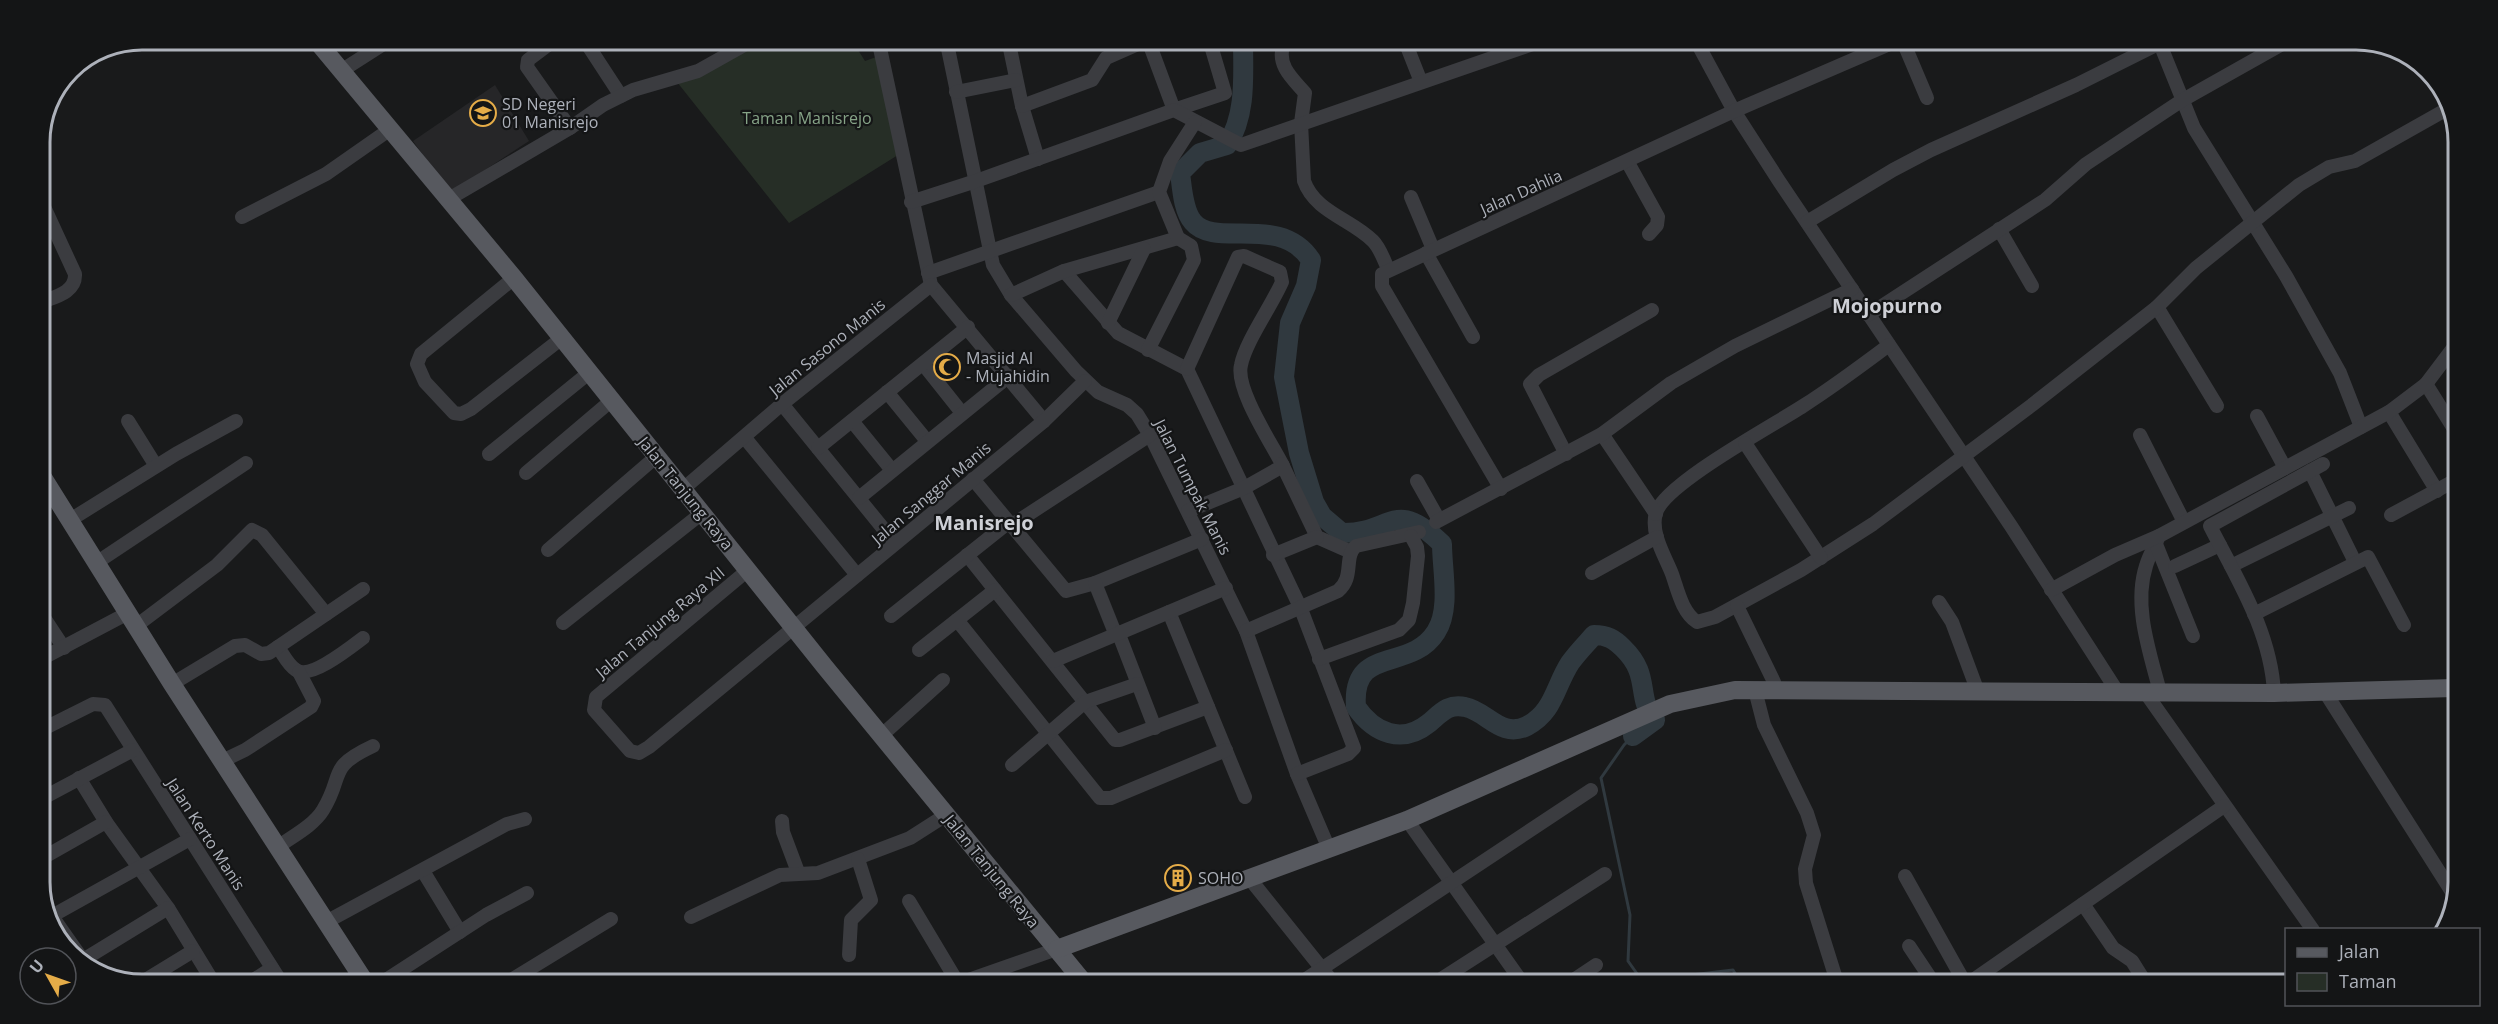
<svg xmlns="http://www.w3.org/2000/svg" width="2498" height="1024" viewBox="0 0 2498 1024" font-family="'Open Sans',sans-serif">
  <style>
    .built { fill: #262628 }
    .green { fill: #262e26 }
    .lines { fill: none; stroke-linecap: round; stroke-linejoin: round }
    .stream { stroke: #30393f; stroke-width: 3 }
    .river { stroke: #30393f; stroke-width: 20 }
    .minor { stroke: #3b3c40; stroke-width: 14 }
    .major { stroke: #57595f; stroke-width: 18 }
    .labels { text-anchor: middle; stroke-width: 4.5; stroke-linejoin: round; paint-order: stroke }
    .poi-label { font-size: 16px; fill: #adb1ba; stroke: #141516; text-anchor: start }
    .park-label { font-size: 16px; fill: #86a387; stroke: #141516 }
    .street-label { font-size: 16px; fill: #adb1ba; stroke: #141516 }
    .quarter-label { font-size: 20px; font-weight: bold; fill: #ced0d6; stroke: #141516 }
    .rim { fill: none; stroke: #adb1ba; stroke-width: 3 }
  </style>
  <rect width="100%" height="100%" fill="#191a1b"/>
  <polygon class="built" points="495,85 529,141 450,193 413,141"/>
  <polygon class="green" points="757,39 851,39 865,61 879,56 898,155 789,223 677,82"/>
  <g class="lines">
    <polyline class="stream" points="1633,736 1624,745 1601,778 1630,915 1628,961 1645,985 1683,976 1733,970 1742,985"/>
    <path class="river" d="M1243,39C1243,74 1247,114 1227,145L1200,153L1180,173C1182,187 1183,211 1193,222C1215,249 1280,213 1311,260L1306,286L1290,323L1284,377L1299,453L1314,502L1322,516L1342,533C1393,534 1393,496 1442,544C1442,570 1451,609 1436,632C1410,673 1351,644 1356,707C1374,733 1402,745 1429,723C1440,714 1448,703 1465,707C1487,711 1501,739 1527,726C1554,712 1555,686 1570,663C1577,653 1586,644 1594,635C1607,635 1614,639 1623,648C1652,676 1635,697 1655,720L1633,736"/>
    <g class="minor">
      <polyline points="556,39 528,60 527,67 570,128"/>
      <polyline points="878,39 931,285 1044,421"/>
      <polyline points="946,39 993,265 1011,295 1076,371 1098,392 1127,405 1137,414 1150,435 1246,631 1297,774 1329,849"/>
      <polyline points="1008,39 1022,106 1038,159"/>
      <path d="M1290,39L1283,46C1277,66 1293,79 1305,93L1301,123L1304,181C1315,212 1351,219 1373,241C1380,248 1384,260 1388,269"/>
      <polyline points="1404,39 1421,82"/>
      <polyline points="1695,39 1734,111 1779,181 2011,526 2117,691"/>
      <polyline points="1902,39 1927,98"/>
      <polyline points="2158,39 2194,128 2286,276 2340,373 2361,427"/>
      <polyline points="1148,40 1174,110 1225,93 1209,39"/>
      <polyline points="589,47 621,96"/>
      <polyline points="341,71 391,39"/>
      <polyline points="956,92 1016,80"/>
      <polyline points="1022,106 1092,80 1106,58 1149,39"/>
      <polyline points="1627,161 1658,217 1657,225 1649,234"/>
      <path d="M39,196L75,274C76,293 54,297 39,303"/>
      <polyline points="1411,197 1433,249"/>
      <polyline points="447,200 570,128 603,105 633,90 698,71 755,39"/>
      <polyline points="911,202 976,181 1174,110 1241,145 1547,39"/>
      <polyline points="242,217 326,174 389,130"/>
      <polyline points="1807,222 1893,170 1931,150 2076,85 2158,44"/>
      <polyline points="1999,229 2032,286"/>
      <polyline points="1426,253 1473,337"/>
      <polyline points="1064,271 1118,333 1187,369 1301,609 1354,748 1348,754 1297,774"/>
      <polyline points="928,273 1159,192"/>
      <polyline points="514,278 421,354 417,364 425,382 454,413 461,414 471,409 562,338"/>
      <polyline points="1011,295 1064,271 1178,238"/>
      <polyline points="2157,307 2217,406"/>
      <polyline points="1868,315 2045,200 2086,164 2181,101 2291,39"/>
      <polyline points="1108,323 1144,249"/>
      <path d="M1889,345C1861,366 1833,387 1803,406C1774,425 1664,484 1656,513C1650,533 1665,556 1672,574C1678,591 1682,612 1697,622L1715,617L1801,570L1873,524L2032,405L2157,307L2196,268L2299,185L2329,167L2355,161L2449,108"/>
      <polyline points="1148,350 1194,260 1191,246 1178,238 1159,192 1170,161 1195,122"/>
      <polyline points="923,364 962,413"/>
      <path d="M1187,369L1238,257L1244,256L1280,272L1282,282C1271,307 1246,341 1241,365C1235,389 1272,444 1283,466L1244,488L1188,511"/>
      <polyline points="2426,384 2456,432"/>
      <polyline points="887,392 927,441"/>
      <polyline points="782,404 895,543"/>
      <polyline points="2389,412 2437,491"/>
      <polyline points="2257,416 2285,468"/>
      <polyline points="128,421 156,466"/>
      <polyline points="852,421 891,469"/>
      <polyline points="1602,434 1656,514"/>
      <polyline points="2140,435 2184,522"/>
      <polyline points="745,438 857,575"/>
      <polyline points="1745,443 1821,558"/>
      <polyline points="818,448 968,327"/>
      <polyline points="489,454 590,372"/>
      <polyline points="1566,454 1530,384 1539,375 1652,310"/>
      <polyline points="1282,464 1317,537 1351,552"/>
      <polyline points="2310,471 2355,562"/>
      <polyline points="526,473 612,400"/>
      <polyline points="973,479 1066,591 1095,583 1202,539"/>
      <polyline points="1417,481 1439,520"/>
      <polyline points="683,489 782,404 931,285"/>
      <polyline points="1501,489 1382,286 1382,274 1734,111 1901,39"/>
      <polyline points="859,498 1009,376"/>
      <polyline points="2391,515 2456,480"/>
      <polyline points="70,520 176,454 236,421"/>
      <polyline points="1436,522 1602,434 1671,383 1735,346 1852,289"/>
      <polyline points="1012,525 1150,435"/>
      <path d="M2159,536C2155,546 2149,555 2146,566C2133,606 2150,653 2160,692"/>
      <polyline points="2156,544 2193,636"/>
      <polyline points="548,550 657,456"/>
      <polyline points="967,555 1115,740 1120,740 1208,707"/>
      <polyline points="1273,555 1317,537"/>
      <polyline points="96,563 246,463"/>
      <polyline points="2175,566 2220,545"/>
      <polyline points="2231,566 2349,508"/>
      <polyline points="748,570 596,697 594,710 630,751 639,753 649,747 1044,421 1085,381"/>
      <polyline points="1592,573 1657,537"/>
      <polyline points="1095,583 1115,633"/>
      <polyline points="2051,590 2115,555 2159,536 2389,412 2426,384 2457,343"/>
      <polyline points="1939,602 1952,622 1978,692"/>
      <polyline points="1737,606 1774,682"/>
      <polyline points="39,610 64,648"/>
      <polyline points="1169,612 1245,797"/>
      <polyline points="2254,614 2368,557 2404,625"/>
      <polyline points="891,616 1009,522"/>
      <polyline points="957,620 1100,798 1111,798 1226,750"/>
      <polyline points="563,623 702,513"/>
      <polyline points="136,626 217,565 252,530 262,535 326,614"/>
      <path d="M1246,631L1338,591C1355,577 1343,557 1356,546L1419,532"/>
      <polyline points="1118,632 1155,728"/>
      <path d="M278,647C283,654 288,665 296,670C310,680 351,647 363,638"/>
      <polyline points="919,650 995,590"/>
      <polyline points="1319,659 1399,630 1409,620 1413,603 1418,556 1417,547 1411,536"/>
      <polyline points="39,660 128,613"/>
      <polyline points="1053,661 1226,588"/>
      <polyline points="172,684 235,646 245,645 261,654 269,653 363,589"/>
      <polyline points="1755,690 1764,725 1807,813 1814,835 1805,869 1806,883 1838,985"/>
      <polyline points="2145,692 2313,930"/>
      <polyline points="2325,692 2452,892"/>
      <path d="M2274,693C2271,632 2237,579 2210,526L2323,464"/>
      <polyline points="39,731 93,704 105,705 283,985"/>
      <polyline points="882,735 943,680"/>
      <polyline points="222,761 245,750 311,707 314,701 299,672"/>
      <polyline points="1012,765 1085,702 1137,684"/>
      <polyline points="79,778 106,822 168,908 215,985"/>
      <polyline points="39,800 133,750"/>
      <polyline points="1407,820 1524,985"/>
      <polyline points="782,821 783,832 798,872"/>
      <path d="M279,846C293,836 314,825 323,810C345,774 326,768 373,746"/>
      <polyline points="39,860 106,822"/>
      <polyline points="423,871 460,932"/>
      <polyline points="1905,876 1966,985"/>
      <polyline points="1250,879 1335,985"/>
      <polyline points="909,901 958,983"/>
      <polyline points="2083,904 2113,948 2132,961 2147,985"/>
      <polyline points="47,909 85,963"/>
      <polyline points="50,917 190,839"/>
      <polyline points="691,917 780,875 818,873 910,838 946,815"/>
      <polyline points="326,922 507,824 525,819"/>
      <polyline points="1909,946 1935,985"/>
      <polyline points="849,955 851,920 871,900 858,859"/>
      <polyline points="83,960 168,908"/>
      <polyline points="139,984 193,951"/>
      <polyline points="246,985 272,968"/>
      <polyline points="378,985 486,915 527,893"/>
      <polyline points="503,985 611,919"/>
      <polyline points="954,985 1057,949"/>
      <polyline points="1297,985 1591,790"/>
      <polyline points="1432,985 1605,874"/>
      <polyline points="1566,985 1596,965"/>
      <polyline points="1611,985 1620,983 1624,985"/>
      <polyline points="1710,985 1718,980 1721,985"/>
      <polyline points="1966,985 2224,806"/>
    </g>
    <g class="major">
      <polyline points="315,39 514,278 825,667 1086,985"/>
      <polyline points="39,471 172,684 367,985"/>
      <polyline points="1057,949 1407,820 1670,704 1735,690 2274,693 2454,688"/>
    </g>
  </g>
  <defs>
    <symbol id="school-ring" viewBox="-11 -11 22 22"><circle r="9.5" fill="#141516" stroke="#e5ac48" stroke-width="1.5"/><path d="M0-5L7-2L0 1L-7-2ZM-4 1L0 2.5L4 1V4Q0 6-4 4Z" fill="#e5ac48"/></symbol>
    <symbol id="mosque-ring" viewBox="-11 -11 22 22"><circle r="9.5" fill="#141516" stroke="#e5ac48" stroke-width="1.5"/><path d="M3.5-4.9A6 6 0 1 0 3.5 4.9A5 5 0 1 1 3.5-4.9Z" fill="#e5ac48"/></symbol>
    <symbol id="building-ring" viewBox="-11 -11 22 22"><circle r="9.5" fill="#141516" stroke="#e5ac48" stroke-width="1.5"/><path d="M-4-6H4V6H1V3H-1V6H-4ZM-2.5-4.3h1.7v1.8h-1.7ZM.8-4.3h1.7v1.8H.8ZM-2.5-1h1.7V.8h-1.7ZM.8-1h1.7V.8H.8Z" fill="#e5ac48"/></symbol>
  </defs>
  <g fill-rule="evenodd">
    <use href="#school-ring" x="468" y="98" width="30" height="30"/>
    <use href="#mosque-ring" x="932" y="352" width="30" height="30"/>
    <use href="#building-ring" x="1163" y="863" width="30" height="30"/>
  </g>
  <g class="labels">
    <g class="poi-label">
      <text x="502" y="110">SD Negeri<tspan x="502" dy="18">01 Manisrejo</tspan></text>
      <text x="966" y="364">Masjid Al<tspan x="966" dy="18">- Mujahidin</tspan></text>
      <text x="1198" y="884">SOHO</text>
    </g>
    <g class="park-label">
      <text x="807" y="124">Taman Manisrejo</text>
    </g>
    <g class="street-label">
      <text transform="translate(1521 192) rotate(-24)" y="6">Jalan Dahlia</text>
      <text transform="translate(827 347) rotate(-39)" y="6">Jalan Sasono Manis</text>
      <text transform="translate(1193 487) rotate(63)" y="6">Jalan Tumpak Manis</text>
      <text transform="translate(686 493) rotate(51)" y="6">Jalan Tanjung Raya</text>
      <text transform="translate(931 493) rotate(-40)" y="6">Jalan Sanggar Manis</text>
      <text transform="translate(660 622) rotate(-40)" y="6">Jalan Tanjung Raya XII</text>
      <text transform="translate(206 834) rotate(57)" y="6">Jalan Kerto Manis</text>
      <text transform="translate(992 871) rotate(51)" y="6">Jalan Tanjung Raya</text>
    </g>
    <g class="quarter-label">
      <text x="1887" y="313">Mojopurno</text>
      <text x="984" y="530">Manisrejo</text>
    </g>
  </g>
  <path d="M0 0H2498V1024H0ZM142 50H2356A92 92 0 0 1 2448 142V882A92 92 0 0 1 2356 974H142A92 92 0 0 1 50 882V142A92 92 0 0 1 142 50Z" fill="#141516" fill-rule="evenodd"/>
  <path class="rim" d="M142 50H2356A92 92 0 0 1 2448 142V882A92 92 0 0 1 2356 974H142A92 92 0 0 1 50 882V142A92 92 0 0 1 142 50Z"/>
  <rect x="2285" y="928" width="195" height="78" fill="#141516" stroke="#515358" stroke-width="1.5"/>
  <rect x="2297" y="948" width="30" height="9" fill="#57595f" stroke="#515358" stroke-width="1.5"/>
  <text x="2339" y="958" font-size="18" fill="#adb1ba">Jalan</text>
  <rect x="2297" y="973" width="30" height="18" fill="#262e26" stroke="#515358" stroke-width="1.5"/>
  <text x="2339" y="988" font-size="18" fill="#adb1ba">Taman</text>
  <g transform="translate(48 976) rotate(310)"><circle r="28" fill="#141516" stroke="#515358" stroke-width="1.5"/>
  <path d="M0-4.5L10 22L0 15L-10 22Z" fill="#e5ac48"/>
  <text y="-9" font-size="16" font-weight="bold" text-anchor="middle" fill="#adb1ba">U</text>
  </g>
</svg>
